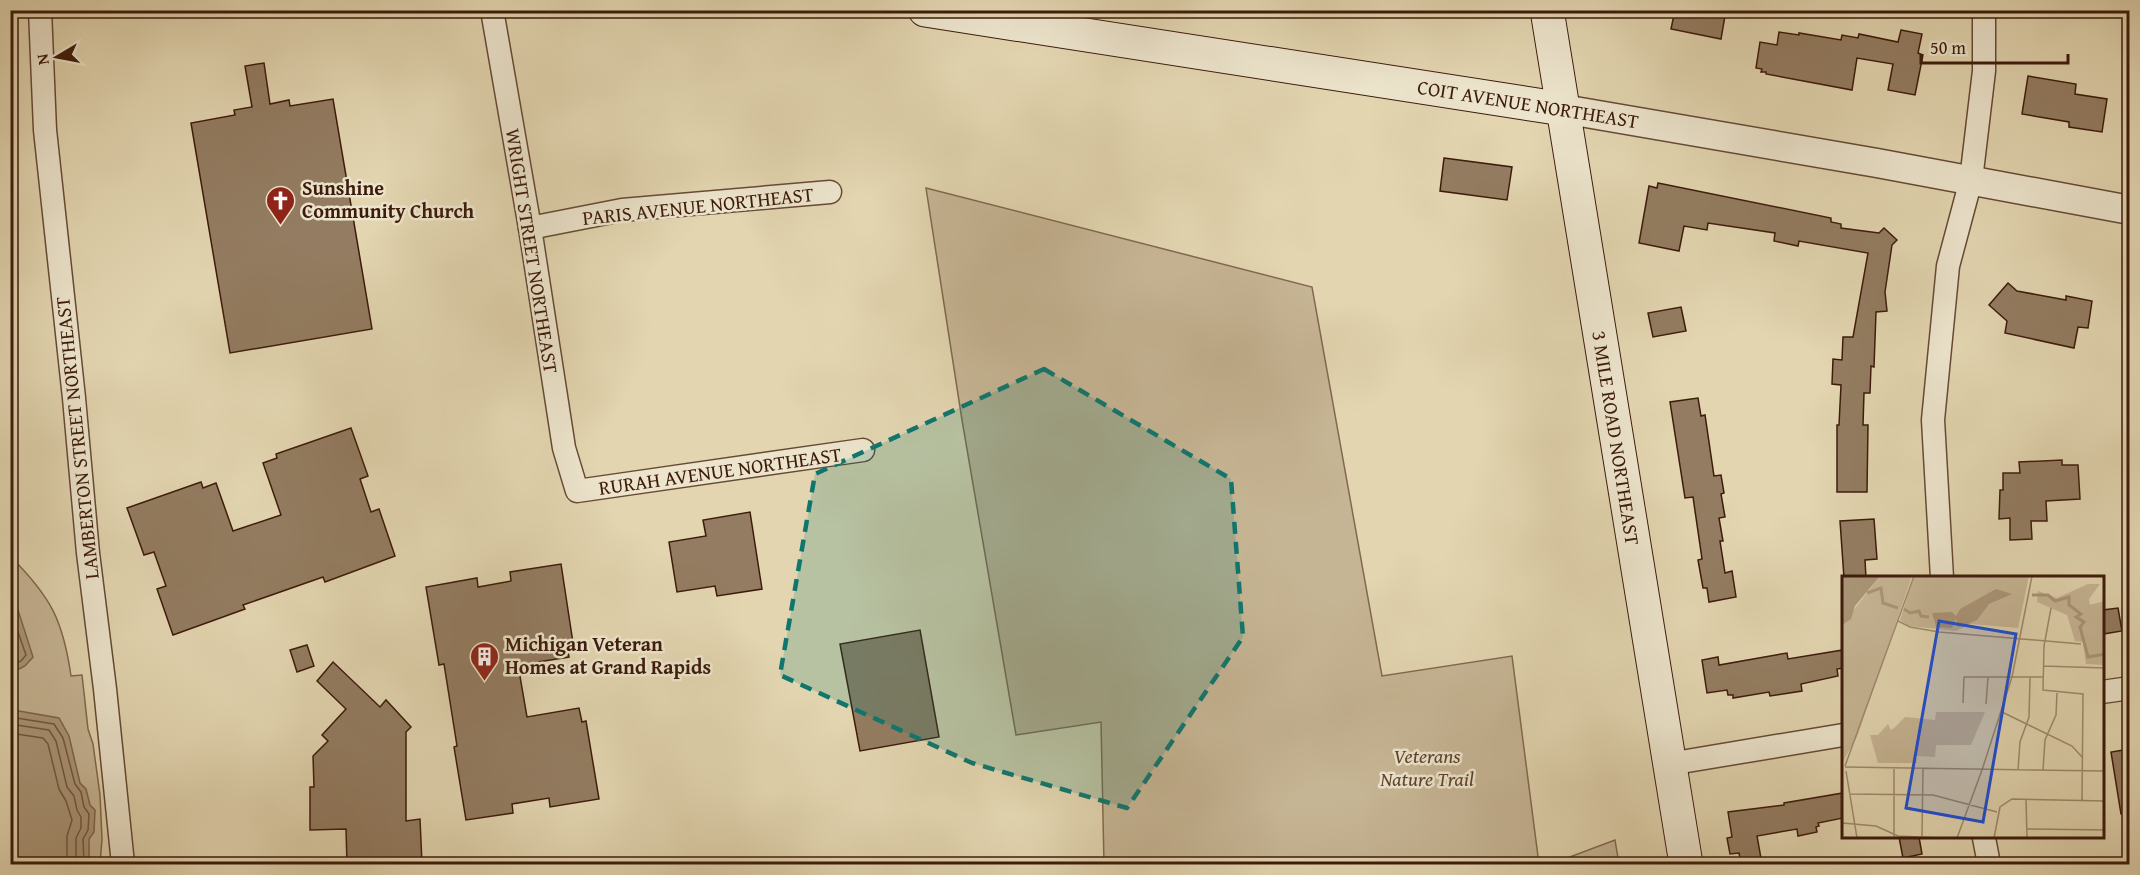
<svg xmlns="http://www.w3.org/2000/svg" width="2140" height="875" viewBox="0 0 2140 875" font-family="'Gentium Book Plus',serif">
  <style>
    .green { fill: #c6b594; stroke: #826850; stroke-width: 1.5 }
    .water { fill: #aa9678; stroke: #7e654c; stroke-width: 1.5 }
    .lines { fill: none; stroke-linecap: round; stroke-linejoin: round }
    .shore { stroke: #745842; stroke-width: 1.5 }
    .building { fill: #937c61; stroke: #3d1b0b; stroke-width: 1.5 }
    .minor-casing { stroke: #664a34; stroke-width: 25 }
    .tertiary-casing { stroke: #664a34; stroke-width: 31 }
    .secondary-casing { stroke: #3d1b0b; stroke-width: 35 }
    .minor { stroke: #ece4cc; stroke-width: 22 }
    .tertiary { stroke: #ece4cc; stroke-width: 28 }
    .secondary { stroke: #ece4cc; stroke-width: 33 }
    .marked { fill: #0f766e; fill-opacity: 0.2; stroke: #0f766e; stroke-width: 4.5; stroke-dasharray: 12 8; stroke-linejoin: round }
    .labels { text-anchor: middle; stroke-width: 5; stroke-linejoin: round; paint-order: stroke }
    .street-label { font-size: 20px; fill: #3d1b0b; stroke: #ece4cc }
    .poi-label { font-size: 20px; font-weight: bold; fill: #3d1b0b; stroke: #ece4cc; text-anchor: start }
    .park-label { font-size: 20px; font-style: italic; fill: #5f422d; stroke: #ece4cc }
    .inset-river { fill: none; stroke: #aa9678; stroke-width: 3 }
    .inset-road { fill: none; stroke: #a08b6e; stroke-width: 1.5 }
    .view { fill: #1d4ed8; fill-opacity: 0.15; stroke: #1d4ed8; stroke-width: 3 }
    .inset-edge { fill: none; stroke: #3d1b0b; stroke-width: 3 }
  </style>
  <rect width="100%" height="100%" fill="#e2d5b0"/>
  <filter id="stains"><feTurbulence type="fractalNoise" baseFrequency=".00333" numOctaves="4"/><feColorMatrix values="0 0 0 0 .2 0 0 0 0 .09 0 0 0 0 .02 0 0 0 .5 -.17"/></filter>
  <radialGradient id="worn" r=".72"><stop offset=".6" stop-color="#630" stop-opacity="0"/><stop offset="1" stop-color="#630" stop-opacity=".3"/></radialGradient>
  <g class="green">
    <polygon points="926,188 1312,287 1382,676 1512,656 1539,864 1104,864 1101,722 1016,735 962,420"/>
    <path d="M10,556C51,597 63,620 71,676L82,675L88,729L93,744L100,795L102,839L100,864H11Z"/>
    <polygon points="1615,840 1619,864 1551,864"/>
  </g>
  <g class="water">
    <polygon points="10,595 18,610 33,657 25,666 11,673"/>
    <polygon points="11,711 19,711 59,718 69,736 80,783 86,789 90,805 95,810 94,832 89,839 89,864 11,864"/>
  </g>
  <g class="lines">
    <g class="shore">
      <polyline points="10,609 26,655 21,661 10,666"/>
      <polyline points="10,717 54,724 63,738 75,784 81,792 84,807 89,814 88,830 83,839 84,864"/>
      <polyline points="10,724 49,730 56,741 67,787 74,796 77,810 81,817 81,828 76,838 76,864"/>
      <polyline points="10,733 43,738 48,744 59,789 66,801 72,820 67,836 67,864"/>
    </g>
  </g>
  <g class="building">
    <polygon points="1675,10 1726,10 1721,39 1671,29"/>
    <polygon points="1901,30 1922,34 1918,53 1923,55 1915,95 1888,90 1893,64 1857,58 1852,90 1766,74 1766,72 1761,72 1762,69 1756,68 1760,42 1777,45 1779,32 1799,35 1799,33 1841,40 1842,35 1858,38 1859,34 1898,42"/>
    <polygon points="264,63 270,104 289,100 290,106 333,99 372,329 230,353 191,123 235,115 234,110 252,107 245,66"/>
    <polygon points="2028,76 2076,84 2075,94 2107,99 2102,132 2069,127 2069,122 2022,114"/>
    <polygon points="1444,158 1512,167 1507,200 1440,191"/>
    <polygon points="1658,183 1831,218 1831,222 1841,224 1841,228 1879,233 1884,228 1897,240 1892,245 1885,292 1887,311 1876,312 1874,367 1871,366 1870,393 1864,393 1863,425 1868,425 1867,492 1837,492 1837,425 1839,425 1841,385 1832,384 1833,359 1842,360 1843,337 1853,337 1868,253 1799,241 1798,246 1774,241 1775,233 1708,223 1707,230 1684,226 1679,251 1639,243 1649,186 1657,188"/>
    <polygon points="2008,283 2017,291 2066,300 2066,296 2092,301 2088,328 2078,327 2074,348 2005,333 2007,321 1989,305"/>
    <polygon points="1681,307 1686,331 1653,337 1648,313"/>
    <polygon points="1698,398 1701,416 1705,415 1714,476 1721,475 1724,493 1721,494 1725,517 1719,518 1723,541 1720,541 1725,573 1732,571 1736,597 1709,602 1707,588 1703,588 1698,560 1702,559 1693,497 1685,498 1670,402"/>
    <polygon points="351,428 368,476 360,479 371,512 379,509 395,556 325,582 323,577 243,605 245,609 173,635 157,589 166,586 154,552 144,555 127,508 201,482 203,488 216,483 233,531 281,515 263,463 277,458 276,454"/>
    <polygon points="2062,460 2062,465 2078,465 2080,499 2046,501 2047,521 2031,521 2032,539 2010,540 2010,518 1999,519 2000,490 2003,490 2003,473 2020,473 2019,462"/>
    <polygon points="750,512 762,589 717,596 715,586 677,592 669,542 706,536 703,520"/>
    <polygon points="1874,519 1877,559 1865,560 1866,578 1844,578 1840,521"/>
    <polygon points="561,564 573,643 567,644 569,657 518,665 527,717 579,708 582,722 586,721 599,799 550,807 549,798 512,804 513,813 466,820 454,747 457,746 444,664 439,665 426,587 477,578 478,587 511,581 510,572"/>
    <polygon points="2118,608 2122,631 2103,634 2103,610"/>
    <polygon points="920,630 939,737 860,751 840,644"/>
    <polygon points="307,645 314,666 297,672 290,650"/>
    <polygon points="1843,650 1843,668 1837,669 1838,676 1801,684 1802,691 1770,696 1769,692 1733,698 1733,695 1728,695 1727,690 1707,693 1702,660 1718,657 1719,665 1787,653 1788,659"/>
    <polygon points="333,662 380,707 386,700 411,727 406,732 406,821 420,819 422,864 347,864 346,829 310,830 310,787 314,787 313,756 328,741 322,735 346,709 317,681"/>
    <polygon points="2130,749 2130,813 2121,814 2111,752"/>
    <polygon points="1843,793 1843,818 1818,823 1819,826 1816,827 1817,832 1798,836 1797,829 1757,836 1762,864 1741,864 1739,853 1730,854 1727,838 1732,837 1728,812 1784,805 1784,803"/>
    <polygon points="1899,837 1919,837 1922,854 1903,858"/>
  </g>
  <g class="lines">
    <defs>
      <g id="minor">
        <polyline points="40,10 45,130 74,398 88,553 105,689 123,864"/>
        <polyline points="492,10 530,228 564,448 577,491 863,450"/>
        <polyline points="530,228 622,210 830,192"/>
        <polyline points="1942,578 1933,420 1948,266 1971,180 1984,71 1984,10"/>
        <polyline points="2102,692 2130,688"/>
        <polyline points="1669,764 1843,735"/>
        <polyline points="1984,838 1989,864"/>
      </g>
      <polyline id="tertiary" points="1563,109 1877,163 2130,210"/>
      <g id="secondary">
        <polyline points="925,10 1563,109"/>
        <polyline points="1547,10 1686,864"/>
      </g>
    </defs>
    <use href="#minor" class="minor-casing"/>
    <use href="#tertiary" class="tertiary-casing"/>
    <use href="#secondary" class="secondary-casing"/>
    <use href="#minor" class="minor"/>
    <use href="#tertiary" class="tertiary"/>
    <use href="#secondary" class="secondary"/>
  </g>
  <path class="marked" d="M1044,369L1231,479L1243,637L1127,808L972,763L780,675L815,474Z"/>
  <defs>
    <symbol id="church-pin" viewBox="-11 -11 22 30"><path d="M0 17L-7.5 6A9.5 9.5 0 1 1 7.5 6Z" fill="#8f2418" stroke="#ece4cc"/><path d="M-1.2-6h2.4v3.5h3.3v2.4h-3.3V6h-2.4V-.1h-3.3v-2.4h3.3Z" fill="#fff"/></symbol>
    <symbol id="building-pin" viewBox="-11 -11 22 30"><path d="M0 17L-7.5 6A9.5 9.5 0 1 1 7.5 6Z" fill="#8f2418" stroke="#ece4cc"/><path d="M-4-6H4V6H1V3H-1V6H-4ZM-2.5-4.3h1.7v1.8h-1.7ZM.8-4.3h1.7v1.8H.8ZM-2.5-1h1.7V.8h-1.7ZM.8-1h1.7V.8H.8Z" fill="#fff"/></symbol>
  </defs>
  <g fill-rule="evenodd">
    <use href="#church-pin" x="264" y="184" width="33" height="45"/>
    <use href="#building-pin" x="468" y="640" width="33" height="45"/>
  </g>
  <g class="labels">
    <g class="street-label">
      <text transform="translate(1528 104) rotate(9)" y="7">COIT AVENUE NORTHEAST</text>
      <text transform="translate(698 206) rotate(-6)" y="7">PARIS AVENUE NORTHEAST</text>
      <text transform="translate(532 251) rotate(81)" y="7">WRIGHT STREET NORTHEAST</text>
      <text transform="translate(77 438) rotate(-96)" y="7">LAMBERTON STREET NORTHEAST</text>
      <text transform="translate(1616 438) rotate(81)" y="7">3 MILE ROAD NORTHEAST</text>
      <text transform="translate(720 471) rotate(-8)" y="7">RURAH AVENUE NORTHEAST</text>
    </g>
    <g class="poi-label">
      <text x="302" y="195">Sunshine<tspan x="302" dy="23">Community Church</tspan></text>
      <text x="505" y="651">Michigan Veteran<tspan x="505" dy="23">Homes at Grand Rapids</tspan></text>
    </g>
    <g class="park-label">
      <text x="1427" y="763">Veterans<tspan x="1427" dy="23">Nature Trail</tspan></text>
    </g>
  </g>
  <g transform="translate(1842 576)">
    <rect width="262" height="262" fill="#e2d5b0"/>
    <path d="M38,0H70L15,161L0,187V49ZM72,0H187L176,52L128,48L114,55L67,50L58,44ZM246,8H258L247,23L248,29L262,25V89L244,88L241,66L233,65L225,39L195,26L196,15L215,22ZM94,136H143L129,169H94L93,181L74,180L75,187H36L28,159H36L46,148L49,154L52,152L63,141L93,144Z" fill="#c6b594"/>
    <path d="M0,0H38L13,30L9,43L0,49ZM154,13L170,18L147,28L135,44L124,49L116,51L114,43L110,52L94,51L90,37L110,36L114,40L118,33Z" fill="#aa9678"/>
    <path class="inset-river" d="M25,17L39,12L41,27L56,32M190,19H206L213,25L227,21V29L239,38L234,41L242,46L238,51L246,81L263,78M62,33L68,37L77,35L79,40L87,41"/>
    <path class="inset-road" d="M209,32L202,70L201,114L241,118L240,224M56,45L68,51L97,56L239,68M201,90L263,92M121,127L122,101H201M144,128L146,101M160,136L230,170L240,181M3,190L72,0M3,191L263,195M140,194L170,101L190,0M176,194L178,166L187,141L188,102M201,194L203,164L214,139L215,117M4,195L15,262M7,218L91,219L155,236M184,223L185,262M0,247L34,250L56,260L98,262M185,253L263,254M80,260L81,193M52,262V193M115,262L140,194M152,262L158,231L170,223L263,225"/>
    <path class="view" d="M97,45L174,58L141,246L64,232Z"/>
    <rect width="262" height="262" class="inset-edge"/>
  </g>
  <rect width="2140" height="875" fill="none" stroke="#e2d5b0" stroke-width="36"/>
  <rect x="12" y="12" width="2116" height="851" fill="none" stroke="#3d1b0b" stroke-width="3"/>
  <rect x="18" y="18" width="2104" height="839" fill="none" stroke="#3d1b0b" stroke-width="1.5"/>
  <g transform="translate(57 57) rotate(260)" stroke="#ece4cc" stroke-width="4.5" paint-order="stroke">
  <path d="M0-4.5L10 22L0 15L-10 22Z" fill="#3d1b0b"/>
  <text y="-9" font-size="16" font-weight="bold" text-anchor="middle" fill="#3d1b0b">N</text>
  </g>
  <path d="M1921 54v9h147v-9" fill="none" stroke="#3d1b0b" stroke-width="3"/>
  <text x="1930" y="54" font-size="18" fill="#3d1b0b" stroke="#ece4cc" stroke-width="4.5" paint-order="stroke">50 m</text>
  <rect width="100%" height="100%" filter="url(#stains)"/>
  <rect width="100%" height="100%" fill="url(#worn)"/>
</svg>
